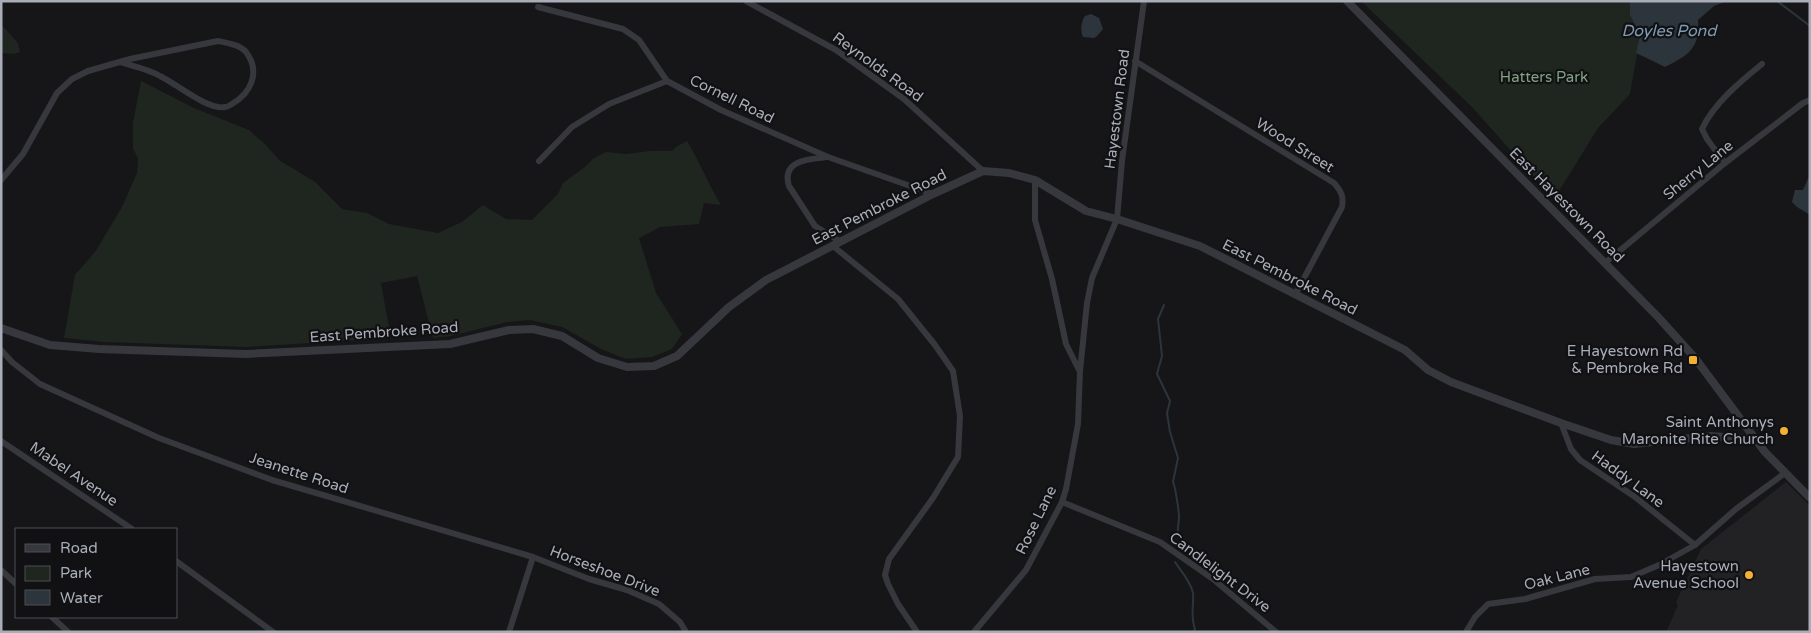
<svg xmlns="http://www.w3.org/2000/svg" width="1811" height="633" viewBox="0 0 1811 633" font-family="'Varela Round',sans-serif">
  <style>
    .built { fill: #222225 }
    .green { fill: #1e261f }
    .water { fill: #2c353c }
    .lines { fill: none; stroke-linecap: round; stroke-linejoin: round }
    .stream { stroke: #2c353c; stroke-width: 2 }
    .minor { stroke: #37383d; stroke-width: 6 }
    .tertiary { stroke: #37383d; stroke-width: 8 }
    .poi-dot { fill: #f2b134; stroke: #111113; stroke-width: 2 }
    .labels { text-anchor: middle; stroke-width: 4.5; stroke-linejoin: round; paint-order: stroke }
    .street-label { font-size: 15px; fill: #a8adb8; stroke: #111113 }
    .park-label { font-size: 15px; fill: #7fa381; stroke: #111113 }
    .poi-label { font-size: 15px; fill: #a8adb8; stroke: #111113; text-anchor: end }
    .water-label { font-size: 16px; font-style: italic; fill: #7f9bb3; stroke: #111113 }
  </style>
  <rect width="100%" height="100%" fill="#161618"/>
  <polygon class="built" points="1786,482 1810,506 1810,632 1666,632 1678,605 1676,602 1701,549"/>
  <g class="green">
    <polygon points="1361,1 1630,1 1630,15 1640,37 1630,94 1598,128 1554,199 1472,107"/>
    <polygon points="1,24 18,43 20,52 14,54 1,53"/>
    <path d="M141,81L194,108L249,130L266,145L279,160L315,182L342,209L367,213L389,224L438,233L462,222L483,205L506,219L532,220L558,194L563,183L585,167L594,158L606,152L626,154L650,151H672L676,147L687,141C700,162 708,184 721,205L704,203L699,224L660,227L639,238L656,293L682,334L672,349L652,357L626,359L601,349L562,327L530,320L507,322L451,336L433,338L417,276L381,283L391,338L246,347L104,342L64,338L75,275L95,252L122,207L137,173L138,159L133,148V123Z"/>
  </g>
  <g class="water">
    <path d="M1630,1H1727L1714,6L1698,20C1700,48 1689,55 1665,67L1636,53L1640,36L1630,15Z"/>
    <path d="M1091,14L1099,18L1103,29L1097,36L1094,38L1083,37C1080,30 1081,22 1085,16Z"/>
    <polygon points="1810,174 1810,215 1797,207 1792,202 1795,190 1803,190"/>
  </g>
  <g class="lines">
    <g class="stream">
      <polyline points="1777,1 1810,26"/>
      <path d="M1164,305L1158,319L1162,356L1157,374L1170,401L1167,413L1170,432L1178,458L1173,482C1175,485 1179,511 1179,517C1179,524 1176,531 1179,537"/>
      <path d="M1175,562C1181,571 1191,582 1193,593C1194,607 1190,615 1195,629L1193,632"/>
    </g>
    <g class="minor">
      <polyline points="746,1 836,50 904,99 983,171"/>
      <polyline points="538,7 623,29 639,40 667,81 721,110 828,157 933,194"/>
      <path d="M1135,61L1334,183C1341,191 1344,196 1342,207L1295,295"/>
      <path d="M827,157C809,159 781,160 789,186L815,226L841,242"/>
      <polyline points="539,161 572,127 609,104 667,81"/>
      <path d="M1725,163L1707,139L1702,129C1714,103 1741,81 1762,64"/>
      <path d="M1,180L23,154L57,93L72,79L88,71L130,59L218,41C228,43 240,45 246,52C261,72 251,93 232,104C230,105 228,107 225,107C209,111 175,83 160,76C148,69 133,66 120,62"/>
      <polyline points="1035,180 1035,220 1052,279 1066,344 1079,370"/>
      <polyline points="833,246 898,299 935,345 953,371 960,416 958,457 933,498 889,559 885,575 888,584 898,604 917,632"/>
      <polyline points="1605,263 1725,163 1803,103 1810,100"/>
      <polyline points="1,350 12,362 40,384 159,438 272,480 533,557 589,579 627,590 659,604 680,622 686,632"/>
      <polyline points="1561,423 1571,449 1580,460 1635,497 1695,545"/>
      <polyline points="1,441 132,529"/>
      <polyline points="1062,502 1160,542 1213,579 1276,632"/>
      <polyline points="176,561 273,632"/>
      <polyline points="1,570 16,584"/>
      <polyline points="52,617 68,632"/>
      <polyline points="509,632 533,557"/>
      <polyline points="974,632 1026,570 1062,502 1066,489 1078,424 1080,371 1087,303 1092,278 1117,219 1122,161 1144,1"/>
      <polyline points="1466,632 1475,617 1488,604 1525,599 1595,579 1631,577 1659,565 1695,545 1736,509 1785,473"/>
    </g>
    <g class="tertiary">
      <polyline points="1347,1 1658,317 1695,358 1765,452 1810,498"/>
      <polyline points="1,328 50,345 99,349 246,354 450,344 509,330 533,329 562,336 598,358 627,367 654,366 677,356 729,307 766,280 933,194 983,171 1009,173 1035,180 1086,211 1117,219 1200,246 1405,350 1428,370 1451,382 1561,423 1611,440 1634,444 1710,436 1754,439"/>
    </g>
  </g>
  <g class="poi-dot">
    <rect x="1688" y="355" width="10" height="10" rx="2.5"/>
    <circle cx="1784" cy="431" r="5"/>
    <circle cx="1749" cy="575" r="5"/>
  </g>
  <g class="labels">
    <g class="street-label">
      <text transform="translate(878 67) rotate(36)" y="5">Reynolds Road</text>
      <text transform="translate(732 99) rotate(26)" y="5">Cornell Road</text>
      <text transform="translate(1117 109) rotate(-83)" y="5">Hayestown Road</text>
      <text transform="translate(1295 145) rotate(32)" y="5">Wood Street</text>
      <text transform="translate(1698 170) rotate(-39)" y="5">Sherry Lane</text>
      <text transform="translate(1567 205) rotate(45)" y="5">East Hayestown Road</text>
      <text transform="translate(879 207) rotate(-27)" y="5">East Pembroke Road</text>
      <text transform="translate(1290 277) rotate(27)" y="5">East Pembroke Road</text>
      <text transform="translate(384 332) rotate(-4)" y="5">East Pembroke Road</text>
      <text transform="translate(299 473) rotate(18)" y="5">Jeanette Road</text>
      <text transform="translate(74 474) rotate(34)" y="5">Mabel Avenue</text>
      <text transform="translate(1628 479) rotate(36)" y="5">Haddy Lane</text>
      <text transform="translate(1036 520) rotate(-64)" y="5">Rose Lane</text>
      <text transform="translate(605 571) rotate(21)" y="5">Horseshoe Drive</text>
      <text transform="translate(1220 572) rotate(37)" y="5">Candlelight Drive</text>
      <text transform="translate(1557 577) rotate(-14)" y="5">Oak Lane</text>
    </g>
    <g class="park-label">
      <text x="1544" y="82">Hatters Park</text>
    </g>
    <g class="poi-label">
      <text x="1683" y="356">E Hayestown Rd<tspan x="1683" dy="17">&amp; Pembroke Rd</tspan></text>
      <text x="1774" y="427">Saint Anthonys<tspan x="1774" dy="17">Maronite Rite Church</tspan></text>
      <text x="1739" y="571">Hayestown<tspan x="1739" dy="17">Avenue School</tspan></text>
    </g>
    <g class="water-label">
      <text x="1669" y="36">Doyles Pond</text>
    </g>
  </g>
  <rect width="1811" height="633" fill="none" stroke="#a8adb8" stroke-width="5"/>
  <rect x="15" y="528" width="162" height="90" fill="#111113" stroke="#4d4f55"/>
  <rect x="25" y="544" width="25" height="8" fill="#37383d" stroke="#4d4f55"/>
  <text x="60" y="553" font-size="15" fill="#a8adb8">Road</text>
  <rect x="25" y="566" width="25" height="15" fill="#1e261f" stroke="#4d4f55"/>
  <text x="60" y="578" font-size="15" fill="#a8adb8">Park</text>
  <rect x="25" y="590" width="25" height="15" fill="#2c353c" stroke="#4d4f55"/>
  <text x="60" y="603" font-size="15" fill="#a8adb8">Water</text>
</svg>
